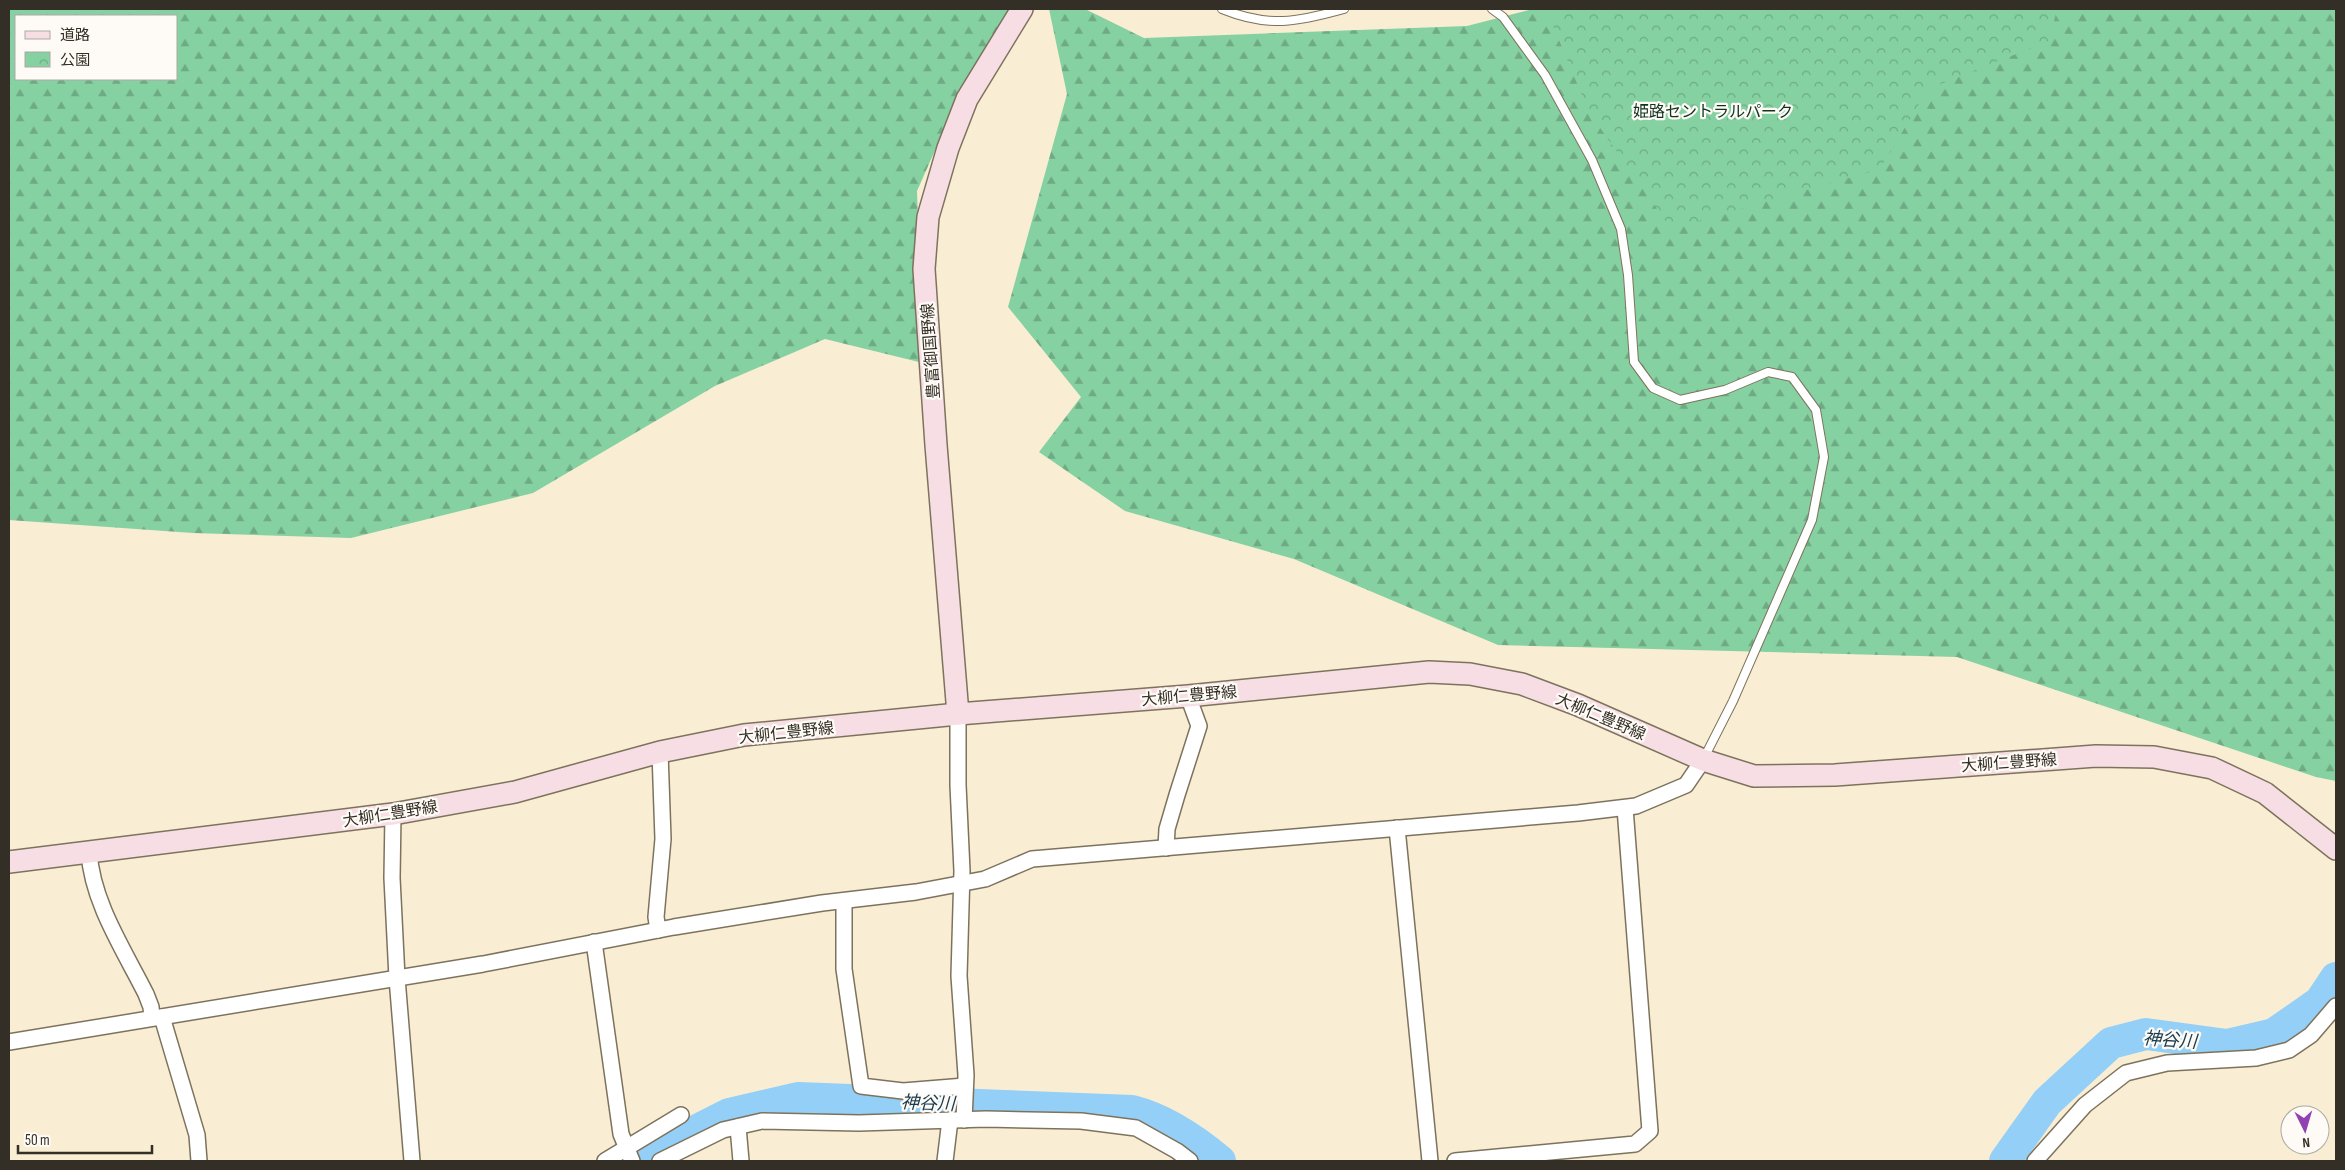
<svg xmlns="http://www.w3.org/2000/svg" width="2345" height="1170" viewBox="0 0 2345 1170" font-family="'Sofia Sans Condensed','Noto Sans JP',sans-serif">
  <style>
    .forest { fill: url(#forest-firs); fill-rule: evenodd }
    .park { fill: url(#park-crowns) }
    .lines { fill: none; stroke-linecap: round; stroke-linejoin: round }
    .river { stroke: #93cff6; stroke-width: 32 }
    .service-casing { stroke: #7d735d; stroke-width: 10 }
    .minor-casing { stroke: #7d735d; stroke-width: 18 }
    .secondary-casing { stroke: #7d735d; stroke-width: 24 }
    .service { stroke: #fff; stroke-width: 8 }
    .minor { stroke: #fff; stroke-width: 15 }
    .secondary { stroke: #f7dee4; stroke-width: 21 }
    .labels { text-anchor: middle; stroke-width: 4.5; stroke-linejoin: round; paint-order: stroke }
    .park-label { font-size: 16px; fill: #10321f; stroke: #fefbf6 }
    .street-label { font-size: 16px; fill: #342f26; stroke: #fefbf6 }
    .water-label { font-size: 18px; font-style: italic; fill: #193b4f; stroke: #fefbf6 }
  </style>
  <defs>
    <pattern id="forest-firs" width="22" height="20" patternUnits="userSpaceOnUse" patternTransform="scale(1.25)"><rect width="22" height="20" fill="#85d1a1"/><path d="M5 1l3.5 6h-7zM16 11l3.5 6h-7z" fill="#6eaa83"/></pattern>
    <pattern id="park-crowns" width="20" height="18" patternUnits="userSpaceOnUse" patternTransform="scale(1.25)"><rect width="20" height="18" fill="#85d1a1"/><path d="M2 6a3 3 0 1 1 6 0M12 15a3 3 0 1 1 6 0" fill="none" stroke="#6eaa83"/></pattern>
  </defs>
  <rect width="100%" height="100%" fill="#f9edd4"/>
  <g class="forest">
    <path d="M9,9H1013L968,76L917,191L923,363L825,339L715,386L533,493L351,538L193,533L9,520ZM16,16H176V79H16Z"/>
    <polygon points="1049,9 1085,9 1144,38 1467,26 1533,9 2336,9 2336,781 2316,777 1957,657 1498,645 1294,559 1125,511 1039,452 1081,397 1008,307 1067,94"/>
  </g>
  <polygon class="park" points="1546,9 2057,9 2049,41 1928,89 1880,169 1671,229 1589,112"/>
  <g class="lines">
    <g class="river">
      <path d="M636,1161L729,1114L798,1098L1132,1111C1164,1119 1195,1140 1220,1161"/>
      <polyline points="2005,1161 2047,1102 2111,1043 2146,1034 2227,1045 2274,1034 2320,1002 2336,978"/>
    </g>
    <defs>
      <g id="service">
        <path d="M1222,9C1269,28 1297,22 1344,9"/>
        <polyline points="1492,9 1503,17 1545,75 1592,160 1621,229 1628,275 1634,362 1653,388 1680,400 1725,390 1768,372 1792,377 1816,410 1824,457 1812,520 1733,701 1704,758"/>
      </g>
      <g id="minor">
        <polyline points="958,714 958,785 962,871 959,976 966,1075 964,1120"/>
        <polyline points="393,814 392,878 397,978 412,1161"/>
        <polyline points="1397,828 1430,1161"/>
        <polyline points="1166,848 1167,829 1177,795 1199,726 1188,696"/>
        <path d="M89,852C92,902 124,950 146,994L151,1007L152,1018"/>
        <polyline points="844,901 844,969 861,1086 903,1091 965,1086"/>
        <polyline points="658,930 656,917 663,839 660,752"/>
        <polyline points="594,942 621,1134 632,1161"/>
        <polyline points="162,1017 197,1135 199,1161"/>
        <polyline points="9,1042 483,964 674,927 822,903 916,892 985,879 1032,859 1578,813 1636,806 1686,785 1703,760"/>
        <polyline points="738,1127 741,1161"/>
        <polyline points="605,1161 681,1115"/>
        <polyline points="660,1161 723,1130 762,1121 859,1123 986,1119 1081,1121 1136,1128 1177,1151 1190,1161"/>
        <polyline points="945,1161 950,1120"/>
        <polyline points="1455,1161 1635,1144 1650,1131 1625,808"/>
        <polyline points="2035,1161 2085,1105 2126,1073 2167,1063 2256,1058 2289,1050 2311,1035 2336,1006"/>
      </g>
      <g id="secondary">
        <polyline points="958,714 936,445 924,269 928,217 948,148 967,99 1022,9"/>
        <polyline points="9,862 393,814 515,792 660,752 744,735 958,714 1188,696 1429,672 1470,674 1522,684 1578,705 1703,760 1754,776 1835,775 2096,756 2154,757 2212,768 2265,793 2336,849"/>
      </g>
    </defs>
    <use href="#service" class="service-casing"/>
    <use href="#minor" class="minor-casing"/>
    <use href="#secondary" class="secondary-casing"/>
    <use href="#service" class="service"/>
    <use href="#minor" class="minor"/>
    <use href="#secondary" class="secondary"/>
  </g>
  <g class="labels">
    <g class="park-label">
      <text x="1713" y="117">姫路セントラルパーク</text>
    </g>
    <g class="street-label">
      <text transform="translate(930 351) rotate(-94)" y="6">豊富御国野線</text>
      <text transform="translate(1189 695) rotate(-5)" y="6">大柳仁豊野線</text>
      <text transform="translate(1601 716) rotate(23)" y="6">大柳仁豊野線</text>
      <text transform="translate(786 732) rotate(-6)" y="6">大柳仁豊野線</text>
      <text transform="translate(2009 762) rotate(-4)" y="6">大柳仁豊野線</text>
      <text transform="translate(390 813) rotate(-9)" y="6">大柳仁豊野線</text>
    </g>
    <g class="water-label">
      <text transform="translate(2170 1040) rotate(4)" y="6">神谷川</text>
      <text transform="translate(928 1103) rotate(2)" y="6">神谷川</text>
    </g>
  </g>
  <rect width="2345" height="1170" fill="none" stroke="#342f26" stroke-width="20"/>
  <rect x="15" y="15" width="162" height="65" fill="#fefbf6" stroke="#ada9a3"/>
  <rect x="25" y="31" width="25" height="8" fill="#f7dee4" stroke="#ada9a3"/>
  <text x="60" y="40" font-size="15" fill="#342f26">道路</text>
  <rect x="25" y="52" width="25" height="15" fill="url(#park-crowns)" stroke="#ada9a3"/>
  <text x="60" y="65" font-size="15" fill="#342f26">公園</text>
  <g transform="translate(2305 1130) rotate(175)"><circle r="24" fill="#fefbf6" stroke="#ada9a3"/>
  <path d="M0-4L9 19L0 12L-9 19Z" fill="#9042b3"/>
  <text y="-8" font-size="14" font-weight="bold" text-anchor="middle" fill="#342f26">N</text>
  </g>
  <path d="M18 1145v8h134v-8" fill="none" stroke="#342f26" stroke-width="2.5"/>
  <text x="25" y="1145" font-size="15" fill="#342f26" stroke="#fefbf6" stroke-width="4" paint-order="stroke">50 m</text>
</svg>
